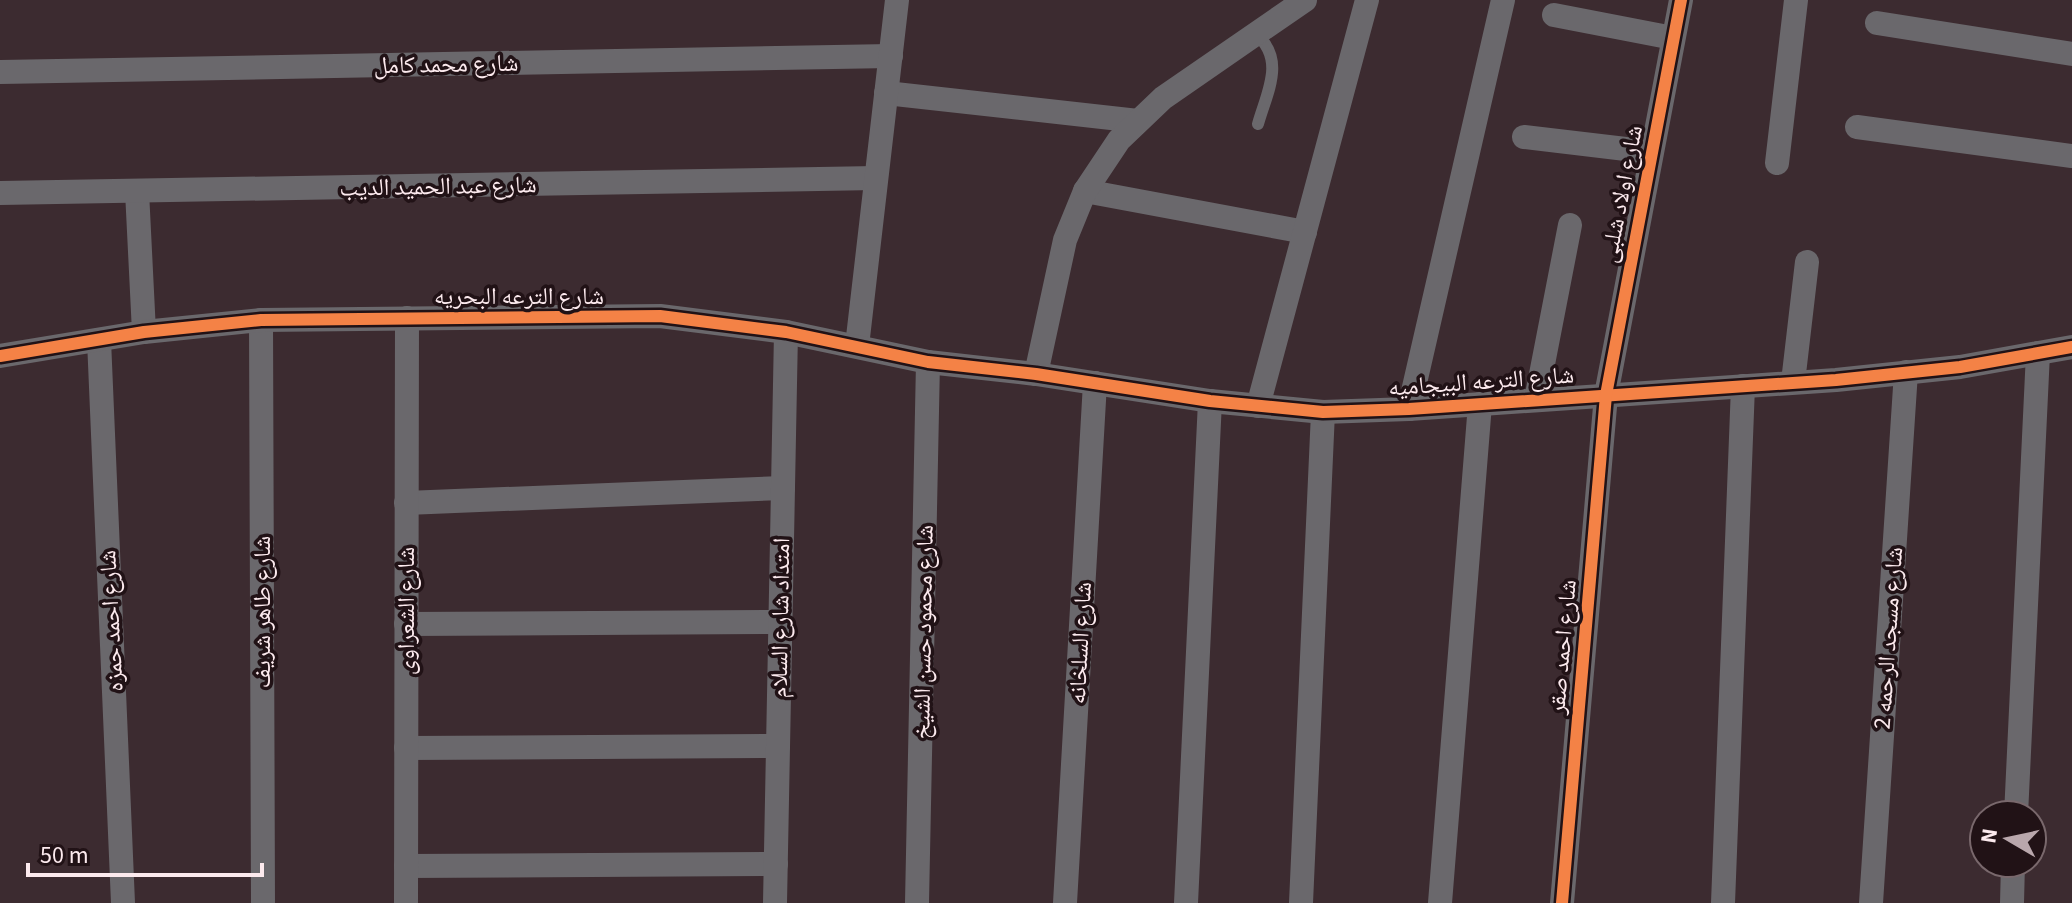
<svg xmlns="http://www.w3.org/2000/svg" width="2072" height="903" viewBox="0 0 2072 903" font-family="'Source Sans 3','Noto Naskh Arabic',sans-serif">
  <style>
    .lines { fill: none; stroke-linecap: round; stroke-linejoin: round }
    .service { stroke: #6a686c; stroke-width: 12 }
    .minor { stroke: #6a686c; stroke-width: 24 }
    .cycleway-casing { stroke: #211216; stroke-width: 17 }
    .cycleway { stroke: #f48246; stroke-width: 12 }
    .labels { text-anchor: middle; stroke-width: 7; stroke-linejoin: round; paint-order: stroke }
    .street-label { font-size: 24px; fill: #fceaee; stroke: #211216 }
  </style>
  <rect width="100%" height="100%" fill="#3c2b30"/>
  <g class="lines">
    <path class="service" d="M1256,34C1286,60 1267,92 1258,124"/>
    <g class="minor">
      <polyline points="1554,15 1673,38"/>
      <polyline points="1877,23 2072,54"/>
      <polyline points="0,72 891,56"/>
      <polyline points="886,93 1138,121"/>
      <polyline points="1857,127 2072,156"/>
      <polyline points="1524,137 1651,152"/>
      <polyline points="1777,163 1796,0"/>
      <polyline points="137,191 144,332"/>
      <polyline points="1085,191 1305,232"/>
      <polyline points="0,193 876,178"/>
      <polyline points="261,320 263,903"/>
      <polyline points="99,340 123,903"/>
      <polyline points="857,346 897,0"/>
      <polyline points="0,356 144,332 261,320 660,316 786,332 928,362 1036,374 1210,401 1323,412 1409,409 1836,380 1960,367 2072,347"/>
      <polyline points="1036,374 1065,240 1085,191 1119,140 1163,98 1305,0"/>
      <polyline points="1793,382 1807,262"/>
      <polyline points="1536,400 1570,225"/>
      <polyline points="1258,406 1367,0"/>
      <polyline points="1409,409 1503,0"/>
      <polyline points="406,503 783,488"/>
      <polyline points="406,624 780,622"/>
      <polyline points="406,748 778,746"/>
      <polyline points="2016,815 2038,353"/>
      <polyline points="406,866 776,864"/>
      <polyline points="406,903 407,318"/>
      <polyline points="775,903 786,332"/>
      <polyline points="917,903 928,362"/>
      <polyline points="1065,903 1095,383"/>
      <polyline points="1186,903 1210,401"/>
      <polyline points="1301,903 1323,412"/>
      <polyline points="1440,903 1480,404"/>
      <polyline points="1562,903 1606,395 1681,0"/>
      <polyline points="1723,903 1743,386"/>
      <polyline points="1871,903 1906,372"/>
      <polyline points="2012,903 2013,863"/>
    </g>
    <defs>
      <g id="cycleway">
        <polyline points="0,356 144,332 261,320 660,316 786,332 928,362 1036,374 1210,401 1323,412 1409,409 1836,380 1960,367 2072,347"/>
        <polyline points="1562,903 1606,395 1681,0"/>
      </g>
    </defs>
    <use href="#cycleway" class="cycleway-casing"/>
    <use href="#cycleway" class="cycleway"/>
  </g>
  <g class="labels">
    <g class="street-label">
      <text transform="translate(446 64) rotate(-1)" y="8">شارع محمد كامل</text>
      <text transform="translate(438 186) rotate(-1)" y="8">شارع عبد الحميد الديب</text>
      <text transform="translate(1621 194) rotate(-79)" y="8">شارع اولاد شلبى</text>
      <text x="519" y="304">شارع الترعه البحريه</text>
      <text transform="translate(1481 381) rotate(-4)" y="8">شارع الترعه البيجاميه</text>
      <text transform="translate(406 611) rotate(-90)" y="8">شارع الشعراوى</text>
      <text transform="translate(262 612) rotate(-90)" y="8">شارع طاهر شريف</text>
      <text transform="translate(780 618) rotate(-89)" y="8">امتداد شارع السلام</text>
      <text transform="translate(111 621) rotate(-93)" y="8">شارع احمد حمزه</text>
      <text transform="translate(923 632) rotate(-89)" y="8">شارع محمود حسن الشيخ</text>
      <text transform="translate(1888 638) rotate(-86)" y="8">شارع مسجد الرحمه 2</text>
      <text transform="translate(1080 643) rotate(-87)" y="8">شارع السلخانه</text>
      <text transform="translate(1562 647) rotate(-85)" y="8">شارع احمد صقر</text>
    </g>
  </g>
  <g transform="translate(2008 839) rotate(279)"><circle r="38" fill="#211216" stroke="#79686c" stroke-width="2"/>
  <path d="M0-6L14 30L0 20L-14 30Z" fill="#b9a7ac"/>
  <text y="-12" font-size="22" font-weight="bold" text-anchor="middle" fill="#fceaee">N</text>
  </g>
  <path d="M28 863v12h234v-12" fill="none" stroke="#fceaee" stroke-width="4"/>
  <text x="40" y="863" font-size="24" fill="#fceaee" stroke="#211216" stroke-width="6" paint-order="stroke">50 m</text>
</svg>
